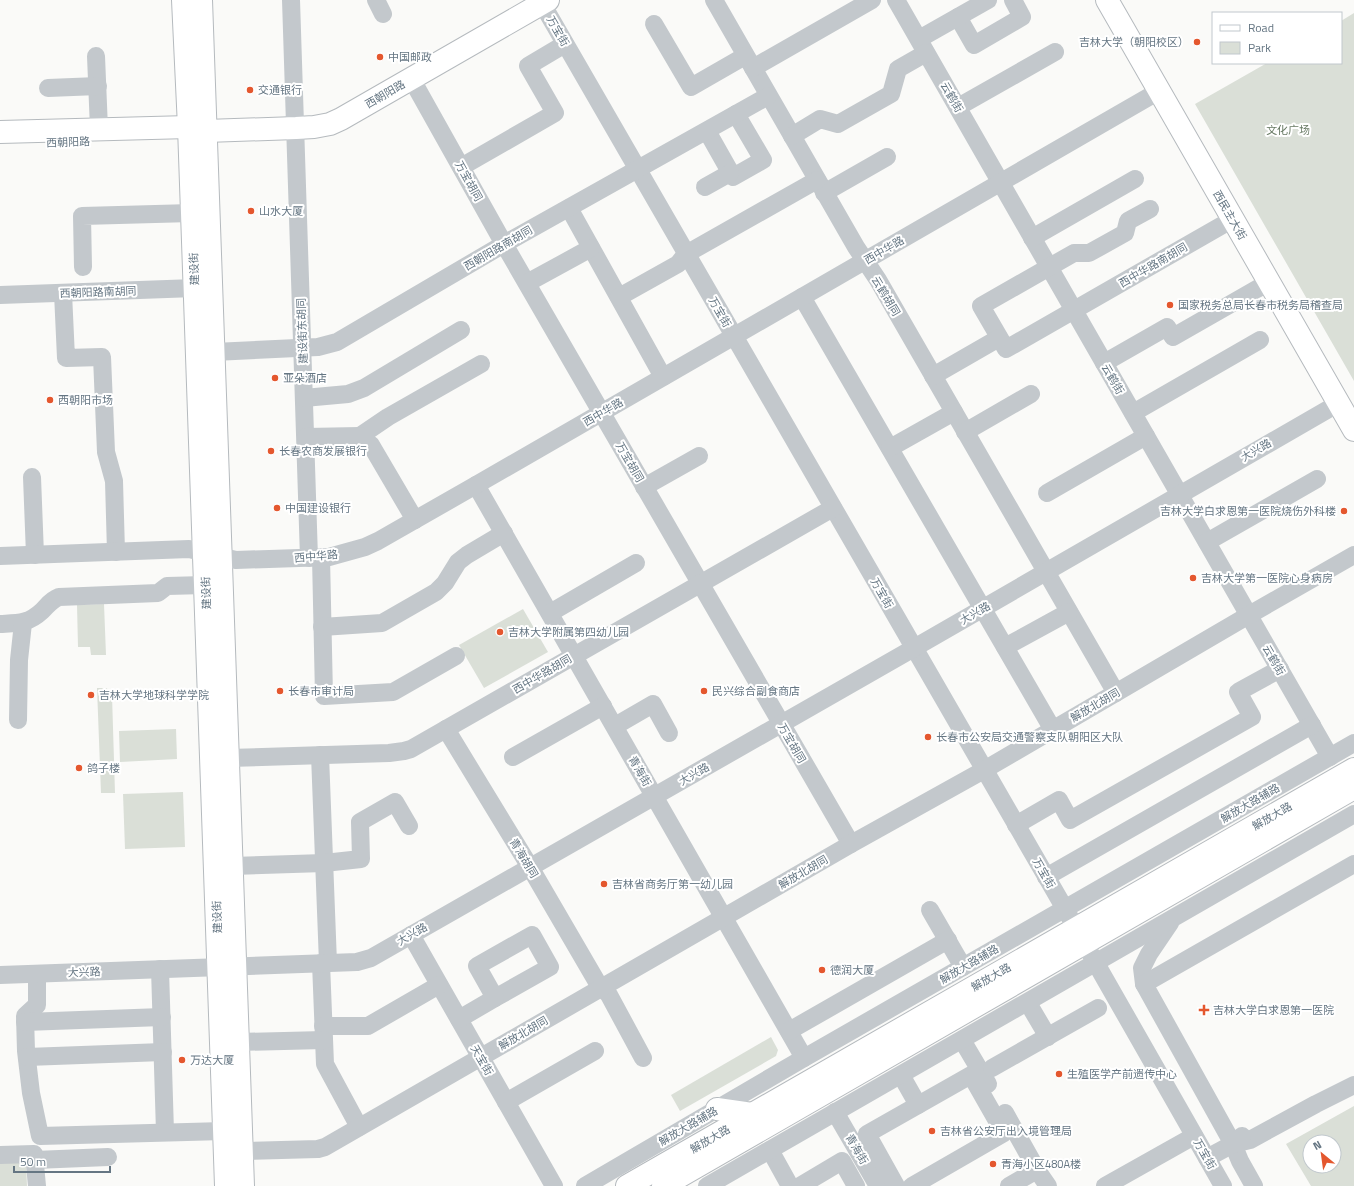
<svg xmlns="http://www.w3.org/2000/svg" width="1354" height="1186" viewBox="0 0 1354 1186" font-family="'Titillium Web','Noto Sans SC',sans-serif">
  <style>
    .green { fill: #dadfd7; fill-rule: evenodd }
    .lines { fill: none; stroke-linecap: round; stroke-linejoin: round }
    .major-casing { stroke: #b5babe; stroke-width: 24 }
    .minor { stroke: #c3c8cc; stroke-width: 18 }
    .major { stroke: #fff; stroke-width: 22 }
    .poi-dot { fill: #e4572e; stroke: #fff; stroke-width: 1.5 }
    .labels { text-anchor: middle; stroke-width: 4; stroke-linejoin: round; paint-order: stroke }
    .street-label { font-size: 11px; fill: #657683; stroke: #fff }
    .poi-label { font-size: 11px; fill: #657683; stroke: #fff; text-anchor: start }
    .park-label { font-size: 11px; fill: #687a64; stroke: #fff }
  </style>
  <rect width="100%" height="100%" fill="#fafaf8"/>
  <g class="green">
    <polygon points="1354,13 1354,381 1195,104 1267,63 1341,63 1341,21"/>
    <polygon points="104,604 106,655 91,655 90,647 78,647 77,605"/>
    <polygon points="523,609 548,652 484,688 459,645"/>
    <polygon points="97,688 107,688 108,695 112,695 115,793 101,793"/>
    <polygon points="176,729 177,759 120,762 119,731"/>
    <polygon points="183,792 185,847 125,849 123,794"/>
    <polygon points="771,1037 778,1050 776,1056 680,1111 671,1095"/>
    <path d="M1354,1106V1186H1311L1286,1144ZM1310,1142H1334V1166H1310Z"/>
    <polygon points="26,1162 27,1186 0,1186 0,1163"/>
  </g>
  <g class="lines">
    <defs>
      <g id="major">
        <polyline points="183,0 189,127 226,1186"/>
        <polyline points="201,0 243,1186"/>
        <polyline points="1107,0 1354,430"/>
        <polyline points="0,132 189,127 206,131 296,128 314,127 330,124 341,119 548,0"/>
        <polyline points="717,1109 752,1114"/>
        <polyline points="627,1186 1354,769"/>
        <polyline points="663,1186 1354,788"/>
      </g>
    </defs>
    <use href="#major" class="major-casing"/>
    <g class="minor">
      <polyline points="291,0 309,558"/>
      <polyline points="376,0 383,14"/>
      <polyline points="540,0 1065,909 1223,1186"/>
      <polyline points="714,0 856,247 878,280 1116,693"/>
      <polyline points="896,0 1330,757"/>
      <polyline points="958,17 974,45 1022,17 1013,0"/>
      <polyline points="654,24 691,87 745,56"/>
      <polyline points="919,39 988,0"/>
      <polyline points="96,56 99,129"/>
      <polyline points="753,68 872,0"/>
      <polyline points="411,78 504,244 851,844"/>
      <polyline points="48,88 98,86"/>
      <polyline points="958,107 1055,52"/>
      <polyline points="707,131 733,177 763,160 736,114"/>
      <polyline points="792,136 820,119 838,124 891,94 898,69 926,53"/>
      <polyline points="461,167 555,113 528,66 565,44"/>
      <polyline points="705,187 730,173"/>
      <polyline points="824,193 887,157"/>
      <polyline points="569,208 663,377"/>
      <polyline points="1150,209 1128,221 1125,233 1089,253 1074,253 981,306 1006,349 1233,219"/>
      <polyline points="1032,238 1135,179"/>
      <polyline points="83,267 82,216 192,213"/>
      <polyline points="527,283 591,248"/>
      <polyline points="63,293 66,358 102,357 106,452 114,481 116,552"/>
      <polyline points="0,295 195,288"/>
      <polyline points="619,297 678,264 686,254 817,180"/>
      <polyline points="802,297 1053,730"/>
      <polyline points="214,352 318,347 337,342 504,244 768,96"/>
      <polyline points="1104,363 1167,327 1173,337 1269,282"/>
      <polyline points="933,376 999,338"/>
      <polyline points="304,398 348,394 364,388 461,330"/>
      <polyline points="1133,413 1260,340"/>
      <polyline points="965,432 1031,394"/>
      <polyline points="360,436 388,417 481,364"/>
      <polyline points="306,437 360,436 371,445 415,520"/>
      <polyline points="890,448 954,412"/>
      <polyline points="32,477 35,555"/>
      <polyline points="476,485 804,1058"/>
      <polyline points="644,487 699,456"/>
      <polyline points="1047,493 1146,436"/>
      <polyline points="1207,542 1317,479"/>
      <polyline points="0,556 189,549 236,560 329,557 365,547 378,541 476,485 1159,91"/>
      <polyline points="321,557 324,696 393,692 456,656"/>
      <polyline points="550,613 636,563"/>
      <path d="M0,624C18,623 28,624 42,611C48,605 51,600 59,597L158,593L167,586L205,585"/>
      <polyline points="322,627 382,623 436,592 445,583 458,562 467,555 504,533"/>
      <polyline points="1005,647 1069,612"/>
      <polyline points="18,720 19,660 23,623"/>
      <polyline points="615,726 653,704 669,733"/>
      <polyline points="446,729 530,867 597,982 609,995 643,1058"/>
      <polyline points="320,755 328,963"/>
      <polyline points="513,757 603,706"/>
      <polyline points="228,758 389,753 404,751 411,749 833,508"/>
      <polyline points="1016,825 1059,800 1070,820 1252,717 1238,692 1280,669"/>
      <polyline points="232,866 324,863 361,859 360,822 395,802 409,826"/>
      <polyline points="1046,877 1312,725"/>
      <polyline points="930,910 963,967"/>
      <polyline points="1170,923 1149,954 1142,968 1144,984 1233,1144 1250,1140 1316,1104 1354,1085"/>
      <polyline points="411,935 554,1186"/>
      <polygon points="532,935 550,967 495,998 477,966"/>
      <polyline points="321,963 325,1064 359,1127"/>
      <polyline points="160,969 165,1132"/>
      <polyline points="37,974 37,1005 25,1016 26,1051 31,1093 40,1136 224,1131"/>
      <polyline points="0,975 357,962 371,958 914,648 1339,403"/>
      <polyline points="1144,984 1354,864"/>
      <polyline points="1028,1003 1048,1037"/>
      <polyline points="459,1019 495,998"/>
      <polyline points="25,1022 162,1017"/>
      <polyline points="323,1026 368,1026 439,985"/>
      <polyline points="789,1031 948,940"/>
      <polyline points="962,1040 988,1084"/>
      <polyline points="238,1042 324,1040"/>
      <polyline points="27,1057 163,1052"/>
      <polyline points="992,1068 1098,1008"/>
      <polyline points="901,1075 918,1105"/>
      <polyline points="506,1102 595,1051"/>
      <polyline points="835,1112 878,1186"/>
      <polyline points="1005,1113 1037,1170 1048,1186"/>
      <polyline points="1233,1144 1240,1161 1254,1186"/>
      <polyline points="770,1150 790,1186"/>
      <polyline points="242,1151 318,1149 325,1147 851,844 984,770 1249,615 1354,555"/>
      <polyline points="0,1155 34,1154 37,1186"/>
      <polyline points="1207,1158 1233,1144 1242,1136"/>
      <polyline points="35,1160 108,1157"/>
      <polyline points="585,1186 804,1058 1354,743"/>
      <polyline points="707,1186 1354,814"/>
      <polyline points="800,1186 842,1161 856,1186"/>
      <polyline points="896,1186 867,1134 971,1075 1004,1133 912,1186"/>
      <polyline points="1009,1186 1037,1170"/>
      <polyline points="1105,1186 1194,1136"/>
    </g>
    <use href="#major" class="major"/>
  </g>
  <g class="poi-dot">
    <circle cx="1197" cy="42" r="4"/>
    <circle cx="380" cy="57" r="4"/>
    <circle cx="250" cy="90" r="4"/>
    <circle cx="251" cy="211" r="4"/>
    <circle cx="1170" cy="305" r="4"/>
    <circle cx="275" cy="378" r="4"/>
    <circle cx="50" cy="400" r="4"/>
    <circle cx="271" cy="451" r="4"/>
    <circle cx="277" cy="508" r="4"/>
    <circle cx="1344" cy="511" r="4"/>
    <circle cx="1193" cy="578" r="4"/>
    <circle cx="500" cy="632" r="4"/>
    <circle cx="280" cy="691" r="4"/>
    <circle cx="704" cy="691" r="4"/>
    <circle cx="91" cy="695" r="4"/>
    <circle cx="928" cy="737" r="4"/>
    <circle cx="79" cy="768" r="4"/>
    <circle cx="604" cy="884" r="4"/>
    <circle cx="822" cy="970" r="4"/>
    <path d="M1202 1004h4v4h4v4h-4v4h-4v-4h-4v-4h4z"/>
    <circle cx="182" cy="1060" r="4"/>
    <circle cx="1059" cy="1074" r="4"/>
    <circle cx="932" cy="1131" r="4"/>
    <circle cx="993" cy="1164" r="4"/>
  </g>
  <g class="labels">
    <g class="street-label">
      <text transform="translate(558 31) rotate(60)" y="4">万宝街</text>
      <text transform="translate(385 94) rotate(-30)" y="4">西朝阳路</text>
      <text transform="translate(952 97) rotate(60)" y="4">云鹤街</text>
      <text transform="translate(68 142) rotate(-2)" y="4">西朝阳路</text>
      <text transform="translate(469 181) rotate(61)" y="4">万宝胡同</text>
      <text transform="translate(1230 215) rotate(60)" y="4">西民主大街</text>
      <text transform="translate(498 248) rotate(-30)" y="4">西朝阳路南胡同</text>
      <text transform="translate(884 250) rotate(-30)" y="4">西中华路</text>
      <text transform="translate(1153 265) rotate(-30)" y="4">西中华路南胡同</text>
      <text transform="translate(194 269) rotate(-92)" y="4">建设街</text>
      <text transform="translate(98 292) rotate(-2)" y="4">西朝阳路南胡同</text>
      <text transform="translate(886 296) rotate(59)" y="4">云鹤胡同</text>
      <text transform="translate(720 312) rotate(60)" y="4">万宝街</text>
      <text transform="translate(302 331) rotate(-92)" y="4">建设街东胡同</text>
      <text transform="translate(1113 379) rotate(60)" y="4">云鹤街</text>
      <text transform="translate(603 412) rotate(-30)" y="4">西中华路</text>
      <text transform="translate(1256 450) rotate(-30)" y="4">大兴路</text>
      <text transform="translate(630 462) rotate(60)" y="4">万宝胡同</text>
      <text transform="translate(316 556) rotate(-5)" y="4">西中华路</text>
      <text transform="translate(206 593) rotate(-92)" y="4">建设街</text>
      <text transform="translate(882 593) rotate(60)" y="4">万宝街</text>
      <text transform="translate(975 613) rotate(-30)" y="4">大兴路</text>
      <text transform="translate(1274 660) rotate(60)" y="4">云鹤街</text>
      <text transform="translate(542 674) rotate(-30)" y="4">西中华路胡同</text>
      <text transform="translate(1095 705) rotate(-30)" y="4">解放北胡同</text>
      <text transform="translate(792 743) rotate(60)" y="4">万宝胡同</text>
      <text transform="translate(640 771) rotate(60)" y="4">青海街</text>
      <text transform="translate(694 774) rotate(-30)" y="4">大兴路</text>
      <text transform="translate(1250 803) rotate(-30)" y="4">解放大路辅路</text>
      <text transform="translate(1272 816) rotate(-30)" y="4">解放大路</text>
      <text transform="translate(524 858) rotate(59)" y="4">青海胡同</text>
      <text transform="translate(803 872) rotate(-30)" y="4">解放北胡同</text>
      <text transform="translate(1044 873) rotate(60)" y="4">万宝街</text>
      <text transform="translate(217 917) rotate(-92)" y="4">建设街</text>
      <text transform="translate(412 934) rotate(-30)" y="4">大兴路</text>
      <text transform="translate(969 964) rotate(-30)" y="4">解放大路辅路</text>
      <text transform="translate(84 972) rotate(-2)" y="4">大兴路</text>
      <text transform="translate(991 977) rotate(-30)" y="4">解放大路</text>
      <text transform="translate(523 1033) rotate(-30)" y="4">解放北胡同</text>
      <text transform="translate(482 1060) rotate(60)" y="4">天宝街</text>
      <text transform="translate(688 1126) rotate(-30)" y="4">解放大路辅路</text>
      <text transform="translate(710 1139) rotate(-30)" y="4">解放大路</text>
      <text transform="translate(857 1149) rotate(60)" y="4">青海街</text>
      <text transform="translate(1205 1154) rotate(60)" y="4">万宝街</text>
    </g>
    <g class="poi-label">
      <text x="1189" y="46" text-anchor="end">吉林大学（朝阳校区）</text>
      <text x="388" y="61">中国邮政</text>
      <text x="258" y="94">交通银行</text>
      <text x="259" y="215">山水大厦</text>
      <text x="1178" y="309">国家税务总局长春市税务局稽查局</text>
      <text x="283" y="382">亚朵酒店</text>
      <text x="58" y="404">西朝阳市场</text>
      <text x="279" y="455">长春农商发展银行</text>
      <text x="285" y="512">中国建设银行</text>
      <text x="1336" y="515" text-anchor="end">吉林大学白求恩第一医院烧伤外科楼</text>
      <text x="1201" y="582">吉林大学第一医院心身病房</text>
      <text x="508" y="636">吉林大学附属第四幼儿园</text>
      <text x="288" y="695">长春市审计局</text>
      <text x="712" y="695">民兴综合副食商店</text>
      <text x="99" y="699">吉林大学地球科学学院</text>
      <text x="936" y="741">长春市公安局交通警察支队朝阳区大队</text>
      <text x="87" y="772">鸽子楼</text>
      <text x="612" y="888">吉林省商务厅第一幼儿园</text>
      <text x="830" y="974">德润大厦</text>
      <text x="1213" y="1014">吉林大学白求恩第一医院</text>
      <text x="190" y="1064">万达大厦</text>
      <text x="1067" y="1078">生殖医学产前遗传中心</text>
      <text x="940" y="1135">吉林省公安厅出入境管理局</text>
      <text x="1001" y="1168">青海小区480A楼</text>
    </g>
    <g class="park-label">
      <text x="1288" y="134">文化广场</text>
    </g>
  </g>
  <rect x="1212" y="12" width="130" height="52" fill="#ffffff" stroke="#c1c8cd"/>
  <rect x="1220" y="25" width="20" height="6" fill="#ffffff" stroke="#c1c8cd"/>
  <text x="1248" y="32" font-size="12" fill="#657683">Road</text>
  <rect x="1220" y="42" width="20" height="12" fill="#dadfd7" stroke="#c1c8cd"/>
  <text x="1248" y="52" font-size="12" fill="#657683">Park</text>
  <g transform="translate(1322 1154) rotate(331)"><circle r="19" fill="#ffffff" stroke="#c1c8cd"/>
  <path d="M0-3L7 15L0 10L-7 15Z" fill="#e4572e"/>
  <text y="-6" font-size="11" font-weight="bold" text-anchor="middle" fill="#657683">N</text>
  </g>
  <path d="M14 1166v6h96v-6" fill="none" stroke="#657683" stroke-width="2"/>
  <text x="20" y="1166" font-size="12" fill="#657683" stroke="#ffffff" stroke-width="3" paint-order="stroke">50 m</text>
</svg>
